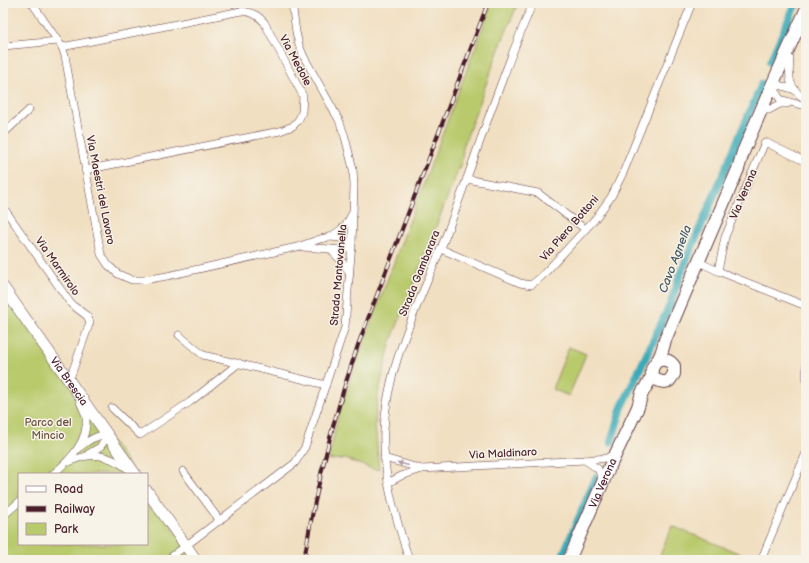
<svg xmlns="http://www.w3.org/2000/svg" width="809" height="563" viewBox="0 0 809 563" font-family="'Balsamiq Sans',sans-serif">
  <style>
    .green { fill: #b9ca6d; stroke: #82744c }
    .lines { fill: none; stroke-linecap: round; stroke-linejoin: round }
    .canal { stroke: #3aaab8; stroke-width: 8 }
    .minor-casing { stroke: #633c42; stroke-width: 8 }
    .secondary-casing { stroke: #633c42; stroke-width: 12 }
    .primary-casing { stroke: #633c42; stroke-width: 14 }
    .minor { stroke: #fff; stroke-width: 7 }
    .secondary { stroke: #fff; stroke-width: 11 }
    .primary { stroke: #fff; stroke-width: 12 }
    .rail-casing { stroke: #4a1f2b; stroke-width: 4 }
    .rail { stroke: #f7f3e8; stroke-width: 2.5; stroke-dasharray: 8; stroke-linecap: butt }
    .oneway { fill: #ae9aa0 }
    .labels { text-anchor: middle; stroke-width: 3; stroke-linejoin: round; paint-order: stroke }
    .street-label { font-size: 11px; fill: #4a1f2b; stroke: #f7f3e8 }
    .park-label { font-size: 11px; fill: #6b523f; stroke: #f7f3e8 }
    .water-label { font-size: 12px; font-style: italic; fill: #445763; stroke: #f7f3e8 }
  </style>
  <rect width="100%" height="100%" fill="#f7f3e8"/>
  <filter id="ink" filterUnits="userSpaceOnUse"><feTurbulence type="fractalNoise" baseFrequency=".025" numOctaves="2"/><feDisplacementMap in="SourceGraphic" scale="8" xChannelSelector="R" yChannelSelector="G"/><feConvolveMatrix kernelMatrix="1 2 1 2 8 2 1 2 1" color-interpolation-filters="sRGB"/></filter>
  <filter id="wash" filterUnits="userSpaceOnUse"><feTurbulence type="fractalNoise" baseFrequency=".012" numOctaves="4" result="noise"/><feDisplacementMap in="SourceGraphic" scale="16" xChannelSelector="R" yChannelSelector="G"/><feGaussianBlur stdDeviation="0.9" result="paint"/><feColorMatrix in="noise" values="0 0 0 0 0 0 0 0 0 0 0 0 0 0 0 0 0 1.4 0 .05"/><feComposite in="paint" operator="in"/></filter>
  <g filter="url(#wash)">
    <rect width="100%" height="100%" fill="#f1dfc1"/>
    <g class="green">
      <polygon points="492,3 518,3 499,49 463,147 462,160 390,344 378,395 375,423 379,469 373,469 345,459 328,460 339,413 355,365"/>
      <polygon points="3,288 135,474 19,474 19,544 147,544 147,491 197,560 3,560"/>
      <polygon points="569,347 586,354 569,396 552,389"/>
      <polygon points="672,526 743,555 741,560 658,560"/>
    </g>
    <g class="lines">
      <g class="canal">
        <polyline points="770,62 796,3"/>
        <polyline points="611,442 622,407 671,303 680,275 762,84"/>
        <polyline points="561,560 596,478"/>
      </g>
    </g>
  </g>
  <g filter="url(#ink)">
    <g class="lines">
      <defs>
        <g id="minor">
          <polyline points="32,3 62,47 65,56 101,254 108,265 118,274 132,280 144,280 167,276 297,247 320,239 330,237 339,231 346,225 352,214"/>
          <polyline points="3,46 58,41"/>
          <path d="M62,47L241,11C251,12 257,14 264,22L303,96L302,112L299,119L293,126L280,131L85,170"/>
          <path d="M790,59C788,79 789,88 806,100"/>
          <polyline points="777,82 776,92 780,99 797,104 806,105"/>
          <polyline points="774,89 775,87 779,85 795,90"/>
          <polyline points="769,110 780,104 787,104"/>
          <polyline points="3,134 29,110"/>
          <polyline points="806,162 765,142 725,237 718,271 806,306"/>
          <polyline points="467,179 538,193 585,229"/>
          <polyline points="3,207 71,304 87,316 90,322 69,381"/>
          <polyline points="330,237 340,238 352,243"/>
          <polyline points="302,247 330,249 345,265 350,275"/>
          <polyline points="330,249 341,250 352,248"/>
          <polyline points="441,249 520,283 531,285 541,277 595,219 611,197 623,173 692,3"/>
          <polyline points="699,262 718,271"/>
          <polyline points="179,335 203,355 326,385"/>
          <polyline points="806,364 806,380"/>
          <polyline points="112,408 140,435 190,402 239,363"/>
          <path d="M80,447C88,440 95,436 106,434"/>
          <polyline points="88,454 100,447 108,436"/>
          <polyline points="384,458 422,469"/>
          <polyline points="585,460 598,469 603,481"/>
          <path d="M69,462C91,451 108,454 128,469"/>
          <polyline points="183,471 220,521"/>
          <path d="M53,474C70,460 89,441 86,417C85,412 82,407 80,402"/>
          <polyline points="388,483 401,476 422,469 585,460 607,458 615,453"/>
          <polyline points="3,516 19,502"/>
          <polyline points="167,560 295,463 305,447 345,327 352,243 354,186 353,169 345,137 339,120 304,57 299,45 296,32 292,3"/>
          <path d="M409,560C396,518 382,475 384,430C387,361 423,296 447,233C476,156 500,78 533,3"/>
          <polyline points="761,560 806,453"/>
        </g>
        <g id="secondary">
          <path id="s1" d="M3,287L135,474"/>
          <polyline points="147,491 196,560"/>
        </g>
        <g id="primary">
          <path d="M657,361C664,358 670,360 674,366V374L669,381C661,384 650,379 652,369C653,365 655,364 657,361C662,355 663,347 665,340L738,169L743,152L773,83L806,10"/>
          <path id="s2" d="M569,560L609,468L638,407L642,393L653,375"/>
        </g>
      </defs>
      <use href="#minor" class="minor-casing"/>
      <use href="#secondary" class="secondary-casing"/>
      <use href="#primary" class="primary-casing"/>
      <use href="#minor" class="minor"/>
      <use href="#secondary" class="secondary"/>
      <use href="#primary" class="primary"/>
      <defs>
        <path id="rail" d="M304,560C316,486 334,415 358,345L488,3"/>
      </defs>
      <use href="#rail" class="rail-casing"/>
      <use href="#rail" class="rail"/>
    </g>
    <defs><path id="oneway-solid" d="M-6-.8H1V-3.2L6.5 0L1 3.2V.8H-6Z"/></defs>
    <use class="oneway" href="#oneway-solid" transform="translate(403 464) rotate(-165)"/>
  </g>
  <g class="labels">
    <g class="street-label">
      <text transform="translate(296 60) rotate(62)" y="4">Via Medole</text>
      <text transform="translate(101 190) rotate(79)" y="4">Via Maestri del Lavoro</text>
      <text transform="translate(743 194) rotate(-67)" y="4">Via Verona</text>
      <text transform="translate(569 228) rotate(-49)" y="4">Via Piero Bottoni</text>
      <text transform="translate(58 266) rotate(55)" y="4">Via Marmirolo</text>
      <text transform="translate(419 273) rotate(-68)" y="4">Strada Gambarara</text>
      <text transform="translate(338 275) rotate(-85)" y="4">Strada Mantovanella</text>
      <text dy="4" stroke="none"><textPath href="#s1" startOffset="115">Via Brescia</textPath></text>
      <text transform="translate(503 453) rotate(-3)" y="4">Via Maldinaro</text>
      <text dy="4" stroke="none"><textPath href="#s2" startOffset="84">Via Verona</textPath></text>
    </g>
    <g class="park-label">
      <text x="48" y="426">Parco del<tspan x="48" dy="13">Mincio</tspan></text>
    </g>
    <g class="water-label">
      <text transform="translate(675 259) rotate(-69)" y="4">Cavo Agnella</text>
    </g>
  </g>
  <rect width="809" height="563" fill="none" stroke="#f7f3e8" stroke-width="16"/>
  <rect x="18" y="473" width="130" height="72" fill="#f7f3e8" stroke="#b29e9c"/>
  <rect x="26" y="486" width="20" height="6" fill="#ffffff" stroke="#b29e9c"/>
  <text x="54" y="493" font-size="12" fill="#4a1f2b">Road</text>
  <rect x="26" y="506" width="20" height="6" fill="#4a1f2b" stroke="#b29e9c"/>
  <text x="54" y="513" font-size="12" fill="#4a1f2b">Railway</text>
  <rect x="26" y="523" width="20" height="12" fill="#b9ca6d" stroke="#b29e9c"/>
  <text x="54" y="533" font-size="12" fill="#4a1f2b">Park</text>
</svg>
